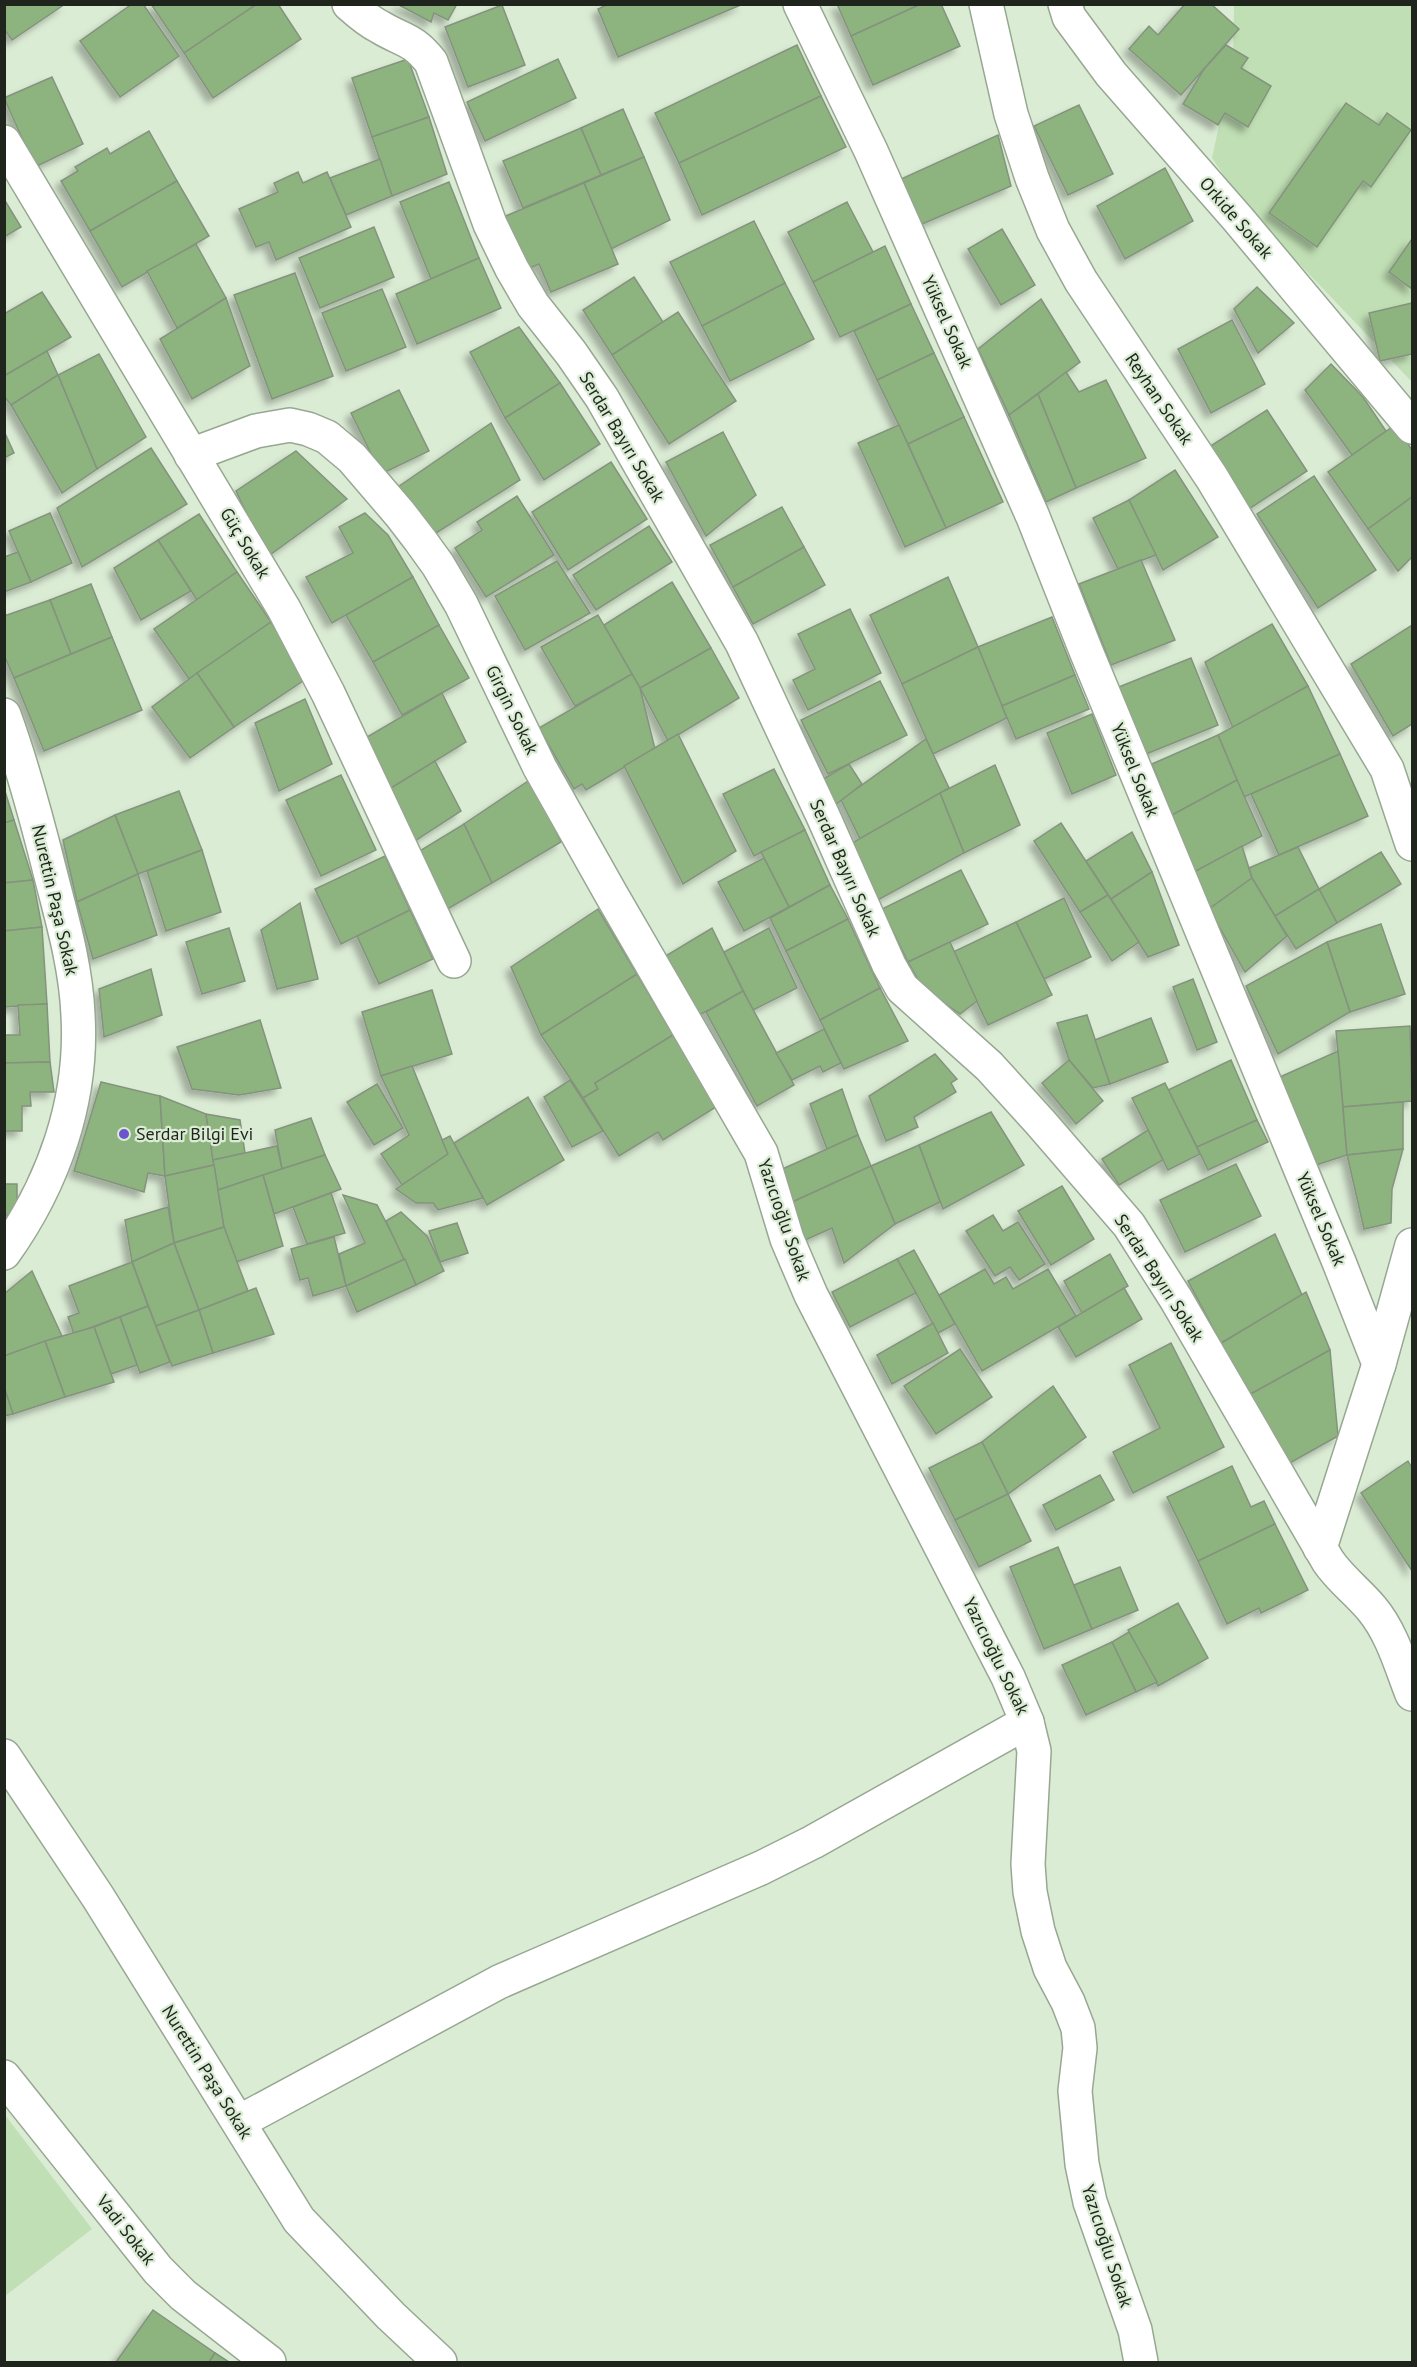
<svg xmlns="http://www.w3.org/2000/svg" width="1417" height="2367" viewBox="0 0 1417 2367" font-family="'PT Sans',sans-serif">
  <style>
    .green { fill: #c0dfb4 }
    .building { fill: #8db37f; stroke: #84937e; stroke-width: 1.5; filter: url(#shadow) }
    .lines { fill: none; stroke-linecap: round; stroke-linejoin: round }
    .minor-casing { stroke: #97a792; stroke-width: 36 }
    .minor { stroke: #fff; stroke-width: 33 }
    .poi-dot { fill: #6b54ce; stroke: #dbecd5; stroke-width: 2 }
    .labels { text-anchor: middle; stroke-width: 4.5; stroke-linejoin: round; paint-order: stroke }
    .street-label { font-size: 18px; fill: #1f251d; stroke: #dbecd5 }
    .poi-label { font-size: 18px; fill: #1f251d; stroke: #dbecd5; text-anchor: start }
  </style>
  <defs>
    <filter id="shadow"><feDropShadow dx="-5.5" dy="5.5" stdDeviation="3" flood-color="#0004"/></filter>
  </defs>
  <rect width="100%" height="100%" fill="#dbecd5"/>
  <g class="green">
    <polygon points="1234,5 1412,5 1412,382 1246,208 1212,158 1233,59"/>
    <polygon points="5,2115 92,2229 5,2296"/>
  </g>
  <g class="building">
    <polygon points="4,4 65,4 12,40 4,29"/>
    <polygon points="132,4 143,4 179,56 120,97 80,41"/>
    <polygon points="151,4 257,4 184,53"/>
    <polygon points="257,4 278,4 301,39 213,98 184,53"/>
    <polygon points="397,4 457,4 448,20 434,13 431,22"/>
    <polygon points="608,4 743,4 618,57 598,9"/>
    <polygon points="837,4 921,4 851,36"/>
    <polygon points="921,4 941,4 960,46 873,85 851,36"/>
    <polygon points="1185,4 1211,4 1239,29 1181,95 1129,49 1149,26 1158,35"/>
    <polygon points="502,5 525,65 468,87 445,27"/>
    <polygon points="797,45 821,96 679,163 655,113"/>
    <polygon points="1226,45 1248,58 1241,68 1271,86 1248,127 1225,113 1218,125 1183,104 1204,69"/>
    <polygon points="408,59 429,117 372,137 352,78"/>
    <polygon points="558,59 576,98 485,141 467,102"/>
    <polygon points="52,77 83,144 35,167 4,98"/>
    <polygon points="821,96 846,147 702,215 679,163"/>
    <polygon points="1346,103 1379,125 1387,113 1411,130 1371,187 1363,181 1317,247 1269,213"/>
    <polygon points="1079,105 1113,174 1068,195 1034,126"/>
    <polygon points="623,109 644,157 601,175 581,128"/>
    <polygon points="429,117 447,174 392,196 372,137"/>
    <polygon points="581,128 601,175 523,208 503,161"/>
    <polygon points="149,131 177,181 90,231 61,181 78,171 75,167 107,148 110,154"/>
    <polygon points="998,135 1011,186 922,224 901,179"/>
    <polygon points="644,157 670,220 611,249 584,183"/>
    <polygon points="380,159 392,196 346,215 330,178"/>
    <polygon points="1165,168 1193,221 1125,259 1097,206"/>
    <polygon points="298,172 303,183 327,172 351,227 276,260 269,242 256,247 239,209 278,192 274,183"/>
    <polygon points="177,181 209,236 122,287 90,231"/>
    <polygon points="449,182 479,258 431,279 400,202"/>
    <polygon points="584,183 618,264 551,292 539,264 523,271 501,218"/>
    <polygon points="4,199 21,227 4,237"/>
    <polygon points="847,202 873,252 813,282 788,232"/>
    <polygon points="754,221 785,283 702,326 670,262"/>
    <polygon points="374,227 394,277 320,308 299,258"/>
    <polygon points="1002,229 1035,285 1001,305 968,249"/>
    <polygon points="1412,239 1412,289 1389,272"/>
    <polygon points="196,244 226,298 177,328 147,271"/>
    <polygon points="885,246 911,304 840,337 813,282"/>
    <polygon points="479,258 501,308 417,344 396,294"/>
    <polygon points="295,273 333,376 272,399 234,295"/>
    <polygon points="634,277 663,322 612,355 583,310"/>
    <polygon points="785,283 814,339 730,381 702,326"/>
    <polygon points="1257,287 1294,323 1258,353 1234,309"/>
    <polygon points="382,289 406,347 346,371 322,313"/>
    <polygon points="42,292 71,337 4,376 4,314"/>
    <polygon points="226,298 250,366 192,399 160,339"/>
    <polygon points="1041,299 1080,362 1009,415 978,349"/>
    <polygon points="1412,303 1412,354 1380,361 1369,313"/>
    <polygon points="911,304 934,353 877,380 854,331"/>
    <polygon points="678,312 736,401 669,444 612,355"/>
    <polygon points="1232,320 1265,384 1211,413 1178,349"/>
    <polygon points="519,327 560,383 505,418 470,352"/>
    <polygon points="47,351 58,375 11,405 4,396 4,376"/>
    <polygon points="934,353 964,417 908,444 877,380"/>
    <polygon points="99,354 146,437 97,469 58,375"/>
    <polygon points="1331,364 1363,397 1386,431 1352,455 1305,390"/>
    <polygon points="1066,372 1079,392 1106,380 1146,458 1076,488 1038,394"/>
    <polygon points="58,375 97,469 62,493 11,405"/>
    <polygon points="560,383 600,444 544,480 505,418"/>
    <polygon points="399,390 429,451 381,474 351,413"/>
    <polygon points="1038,394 1076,488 1046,502 1009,415"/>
    <polygon points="1267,410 1307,471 1249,509 1209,447"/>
    <polygon points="964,417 1003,502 946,528 908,444"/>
    <polygon points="491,423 520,480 436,533 398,487"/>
    <polygon points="899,425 946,528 905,547 858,443"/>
    <polygon points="1395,425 1412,450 1412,497 1368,529 1328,472"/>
    <polygon points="4,431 14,453 4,458"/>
    <polygon points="723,432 756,495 706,536 666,462"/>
    <polygon points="151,448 187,504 82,567 57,508"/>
    <polygon points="296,451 347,499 267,557 236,491"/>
    <polygon points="611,462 647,519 568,570 532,512"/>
    <polygon points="1175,470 1218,537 1163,570 1129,500"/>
    <polygon points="1314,476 1376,570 1318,608 1257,514"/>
    <polygon points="517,496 554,555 486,597 455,548 482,530 477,522"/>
    <polygon points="1412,497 1412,557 1398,571 1368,529"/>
    <polygon points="1129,500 1156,555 1118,569 1093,518"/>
    <polygon points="782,507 804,547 733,587 710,545"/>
    <polygon points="50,513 72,563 31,582 9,531"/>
    <polygon points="365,513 388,535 413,577 332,623 306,577 353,553 339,527"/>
    <polygon points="199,514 237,572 197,600 158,540"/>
    <polygon points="649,526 672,562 596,610 573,575"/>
    <polygon points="158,540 191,591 141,620 114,568"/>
    <polygon points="804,547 825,585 753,624 733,587"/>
    <polygon points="18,552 31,582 4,592 4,557"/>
    <polygon points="1141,560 1175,640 1111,665 1079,584"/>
    <polygon points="557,561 590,613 525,650 495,596"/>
    <polygon points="237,572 271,622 189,679 154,629"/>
    <polygon points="413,577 439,625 373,662 346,615"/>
    <polygon points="948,577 978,647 902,684 870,615"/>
    <polygon points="672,582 711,648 640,688 604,625"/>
    <polygon points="91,584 112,637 71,654 50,600"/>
    <polygon points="50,600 71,654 14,678 4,655 4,616"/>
    <polygon points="850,609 881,673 808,710 793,680 815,669 798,634"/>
    <polygon points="598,615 632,674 575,706 541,647"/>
    <polygon points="1052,617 1075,675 1002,706 978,647"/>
    <polygon points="271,622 306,679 234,727 197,673"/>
    <polygon points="1272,624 1308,686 1233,728 1205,662"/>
    <polygon points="439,625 469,678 402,715 373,662"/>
    <polygon points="1412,625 1412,724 1393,736 1351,664"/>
    <polygon points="112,637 142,710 44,751 14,678"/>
    <polygon points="978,647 1007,718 933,754 902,684"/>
    <polygon points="711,648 739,698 668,741 640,688"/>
    <polygon points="1191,658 1218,725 1146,754 1119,687"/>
    <polygon points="197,673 234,727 190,758 152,707"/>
    <polygon points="632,674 640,688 655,749 586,790 582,784 574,789 539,728"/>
    <polygon points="1075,675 1089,709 1016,739 1002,706"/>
    <polygon points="880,681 907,735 828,774 801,720"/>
    <polygon points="1308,686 1340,754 1244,797 1218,735"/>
    <polygon points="442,693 466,742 391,788 367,737"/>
    <polygon points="305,699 332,764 279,791 255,723"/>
    <polygon points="1092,714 1116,775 1072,794 1047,733"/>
    <polygon points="678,734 736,851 683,884 624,766"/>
    <polygon points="1218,735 1237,780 1172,815 1152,764"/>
    <polygon points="926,739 949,788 860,839 841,800"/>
    <polygon points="1340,754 1368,816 1279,855 1251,794"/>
    <polygon points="435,761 461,811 415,841 391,788"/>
    <polygon points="849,764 862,784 834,806 818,782"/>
    <polygon points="995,765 1020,825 964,853 940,793"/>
    <polygon points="774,769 805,830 754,856 723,794"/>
    <polygon points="341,775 376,850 321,876 286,800"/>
    <polygon points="531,779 561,842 492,883 464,824"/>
    <polygon points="1237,780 1262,836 1194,872 1172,815"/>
    <polygon points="4,788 14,820 4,823"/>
    <polygon points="179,791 202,850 138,874 115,815"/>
    <polygon points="940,793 964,853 876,901 852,843"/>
    <polygon points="115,815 138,874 77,902 63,840"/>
    <polygon points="14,820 33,880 4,883 4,823"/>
    <polygon points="1061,823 1108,895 1080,912 1034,841"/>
    <polygon points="464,824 492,883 446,910 418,852"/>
    <polygon points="805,830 830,885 789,907 761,852"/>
    <polygon points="1132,832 1152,872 1111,899 1086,861"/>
    <polygon points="1242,846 1252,878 1209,909 1194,872"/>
    <polygon points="1298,847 1319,889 1275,916 1252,878 1249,868"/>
    <polygon points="202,850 221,912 166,931 147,871"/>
    <polygon points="1381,852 1401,884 1337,923 1319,889"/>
    <polygon points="385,856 410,910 341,944 315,889"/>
    <polygon points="764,858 789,907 744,931 718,882"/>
    <polygon points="961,870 988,924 908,962 882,909"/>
    <polygon points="1152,872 1179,945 1148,957 1111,899"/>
    <polygon points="138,874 157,935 93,959 77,902"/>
    <polygon points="1252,878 1287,936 1245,972 1209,909"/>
    <polygon points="33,880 42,927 4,931 4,883"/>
    <polygon points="830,885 848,919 786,951 770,918"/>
    <polygon points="1319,889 1337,923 1296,949 1275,916"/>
    <polygon points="1108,895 1139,942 1112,961 1080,912"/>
    <polygon points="1064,898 1091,957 1044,979 1016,922"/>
    <polygon points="300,903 318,979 277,989 261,930"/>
    <polygon points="598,909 637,974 541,1035 511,967"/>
    <polygon points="410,910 433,959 379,984 357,936"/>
    <polygon points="848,919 880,988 820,1020 786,951"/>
    <polygon points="1016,922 1052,995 988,1025 953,952"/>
    <polygon points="1381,924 1405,994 1350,1012 1327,942"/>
    <polygon points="42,927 47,1004 4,1007 4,931"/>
    <polygon points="229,928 245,981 202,994 186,942"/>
    <polygon points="712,928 743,991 696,1017 664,957"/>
    <polygon points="769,928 797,988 753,1010 724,952"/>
    <polygon points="950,942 977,1001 960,1014 923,988 908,962"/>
    <polygon points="1327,942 1350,1012 1278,1054 1246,986"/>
    <polygon points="151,969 162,1015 104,1037 99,989"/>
    <polygon points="637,974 673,1035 595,1083 598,1089 583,1098 541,1035"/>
    <polygon points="1193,979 1217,1042 1197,1050 1173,987"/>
    <polygon points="880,988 908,1041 844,1069 820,1020"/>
    <polygon points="432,990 452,1054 381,1076 362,1012"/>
    <polygon points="743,991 794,1085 757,1106 706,1012"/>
    <polygon points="47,1004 50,1062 4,1063 4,1035 20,1035 18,1005"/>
    <polygon points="1087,1015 1110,1084 1093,1088 1069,1060 1057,1023"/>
    <polygon points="1151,1018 1168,1062 1110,1084 1095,1040"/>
    <polygon points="260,1020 281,1088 239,1095 192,1089 177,1047"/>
    <polygon points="1410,1026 1412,1101 1343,1107 1336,1031"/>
    <polygon points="824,1029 841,1063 823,1072 820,1066 792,1080 776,1053"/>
    <polygon points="673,1035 716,1107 663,1140 658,1132 619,1156 583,1098 598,1089 595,1083"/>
    <polygon points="1338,1051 1347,1155 1313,1166 1280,1077"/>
    <polygon points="935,1054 957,1079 951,1083 956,1092 914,1117 918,1127 886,1141 869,1096"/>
    <polygon points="1069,1060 1103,1101 1076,1124 1042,1083"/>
    <polygon points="1231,1060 1257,1120 1197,1147 1168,1090"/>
    <polygon points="50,1062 54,1092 30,1092 31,1106 22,1106 22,1131 4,1131 4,1063"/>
    <polygon points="412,1066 448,1154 402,1185 381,1154 409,1135 381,1076"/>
    <polygon points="570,1080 603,1131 572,1147 544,1097"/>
    <polygon points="101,1082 160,1096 165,1176 148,1173 144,1192 74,1171"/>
    <polygon points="1165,1083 1200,1154 1168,1170 1132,1098"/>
    <polygon points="377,1084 403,1128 374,1145 347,1102"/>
    <polygon points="842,1089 858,1135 827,1149 810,1104"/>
    <polygon points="160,1096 206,1114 214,1165 165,1176"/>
    <polygon points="528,1097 564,1160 487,1205 454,1143"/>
    <polygon points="1403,1102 1403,1149 1347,1155 1343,1107"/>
    <polygon points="991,1112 1024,1165 943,1209 919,1145"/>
    <polygon points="206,1114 240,1120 245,1153 213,1160"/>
    <polygon points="311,1118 325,1155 282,1169 275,1130"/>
    <polygon points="1257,1120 1268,1142 1208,1170 1197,1147"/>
    <polygon points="1148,1130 1163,1160 1119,1185 1102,1159"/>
    <polygon points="858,1135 871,1166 788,1204 778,1171"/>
    <polygon points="450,1136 483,1198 438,1210 433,1203 416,1203 396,1189 448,1154 442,1140"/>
    <polygon points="919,1145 940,1202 895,1224 871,1166"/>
    <polygon points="277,1146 282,1169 218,1190 213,1160"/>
    <polygon points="1403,1149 1392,1189 1391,1223 1364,1229 1347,1155"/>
    <polygon points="325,1155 341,1189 274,1214 263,1175"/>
    <polygon points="1236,1164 1261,1216 1185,1252 1160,1200"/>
    <polygon points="214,1165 224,1227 174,1243 165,1176"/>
    <polygon points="871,1166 895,1224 844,1263 832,1228 803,1241 788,1204"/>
    <polygon points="263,1175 283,1246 236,1262 224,1227 218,1190"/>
    <rect x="4" y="1184" width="13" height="31"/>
    <polygon points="1062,1186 1094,1239 1051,1265 1018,1211"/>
    <polygon points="331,1193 345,1233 307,1244 293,1207"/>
    <polygon points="343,1195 377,1205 405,1259 346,1286 339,1254 365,1243"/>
    <polygon points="168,1207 174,1243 132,1262 125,1220"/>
    <polygon points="401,1212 427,1236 444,1271 416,1285 386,1221"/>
    <polygon points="993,1215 1003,1231 1018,1222 1045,1264 1019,1280 1010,1267 995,1276 966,1231"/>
    <polygon points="457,1223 468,1253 440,1262 429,1231"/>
    <polygon points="224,1227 248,1291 199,1310 174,1243"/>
    <polygon points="1275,1234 1302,1295 1221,1343 1188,1281"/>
    <polygon points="334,1237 346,1286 313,1296 308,1278 300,1280 291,1249"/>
    <polygon points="174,1243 199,1310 156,1326 132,1262"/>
    <polygon points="914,1250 955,1324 938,1333 897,1259"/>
    <polygon points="1110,1254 1128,1286 1082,1313 1064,1281"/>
    <polygon points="405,1259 416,1285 357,1312 346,1286"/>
    <polygon points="897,1259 916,1293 850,1327 832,1292"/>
    <polygon points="132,1262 148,1306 74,1334 68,1317 79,1313 69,1286"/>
    <polygon points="985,1269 994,1284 1006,1277 1013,1289 1048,1269 1076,1316 982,1371 939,1295"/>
    <polygon points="32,1271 62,1336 4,1356 4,1294"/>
    <polygon points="256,1288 274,1334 213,1353 199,1310"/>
    <polygon points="1124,1288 1142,1319 1076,1357 1058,1327"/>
    <polygon points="1306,1292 1330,1350 1249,1395 1215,1347"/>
    <polygon points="148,1306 170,1362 140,1373 120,1317"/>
    <polygon points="199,1310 213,1353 172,1366 156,1326"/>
    <polygon points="120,1317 137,1365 111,1374 94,1327"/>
    <polygon points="933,1323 948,1353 892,1384 877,1355"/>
    <polygon points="94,1327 114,1382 65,1397 45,1341"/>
    <polygon points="45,1341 65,1397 13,1414 4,1387 4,1356"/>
    <polygon points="1171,1343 1224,1447 1133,1493 1113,1452 1160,1428 1129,1365"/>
    <polygon points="960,1349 992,1397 936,1434 904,1386"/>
    <polygon points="1330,1350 1338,1436 1288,1464 1249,1395"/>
    <polygon points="1053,1386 1086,1437 1008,1494 982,1442"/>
    <polygon points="4,1387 13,1414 4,1416"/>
    <polygon points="982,1442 1008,1494 955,1520 929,1468"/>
    <polygon points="1408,1461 1412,1468 1412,1571 1361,1493"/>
    <polygon points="1232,1466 1251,1507 1264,1501 1275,1524 1198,1561 1167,1497"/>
    <polygon points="1100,1475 1114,1500 1056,1530 1043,1505"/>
    <polygon points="1008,1494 1031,1541 979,1567 955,1520"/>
    <polygon points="1275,1524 1308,1590 1261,1613 1259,1608 1227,1624 1198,1561"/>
    <polygon points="1058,1547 1092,1629 1044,1649 1010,1567"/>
    <polygon points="1120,1567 1138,1610 1092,1629 1074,1585"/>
    <polygon points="1178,1603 1208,1658 1158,1686 1128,1630"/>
    <polygon points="1129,1632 1157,1682 1136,1692 1112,1642"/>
    <polygon points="1112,1642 1136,1692 1086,1715 1062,1665"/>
    <polygon points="153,2310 215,2353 209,2362 116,2362"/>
    <polygon points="215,2353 229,2362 209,2362"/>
  </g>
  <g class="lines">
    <defs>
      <g id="minor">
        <path d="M349,4C359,13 368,21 380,27C403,41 412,38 431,62L490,224L512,269L533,305L571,353L602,398L742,643L823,816L889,965L902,988L989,1066L1040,1122L1129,1225L1176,1299L1328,1561C1340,1579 1358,1592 1372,1609C1392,1633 1401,1666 1412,1694"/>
        <polyline points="800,4 871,151 1033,517 1086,651 1339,1262 1379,1364 1320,1548"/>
        <polyline points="986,4 1011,114 1032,178 1053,230 1081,281 1212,478 1387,769 1412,844"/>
        <polyline points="1065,4 1069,17 1111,74 1238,219 1412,427"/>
        <polyline points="4,142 284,609 328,693 454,961"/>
        <polyline points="191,455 256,431 290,425 308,429 327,437 352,458 400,514 420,540 438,565 461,604 540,768 611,894 761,1153 787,1239 811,1295 1008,1677 1027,1722 1034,1751 1028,1864 1030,1892 1038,1931 1050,1968 1068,2002 1078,2028 1080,2048 1075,2091 1082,2164 1090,2202 1135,2330 1141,2362"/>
        <path d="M4,715C23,767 37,820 50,872C62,919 76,966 78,1015C83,1100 54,1183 4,1253"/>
        <polyline points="1379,1364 1412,1245"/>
        <polyline points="4,1756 98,1897 299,2220 391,2316 440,2362"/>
        <polyline points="4,2077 158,2270 183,2295 269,2362"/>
        <polyline points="239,2122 499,1982 761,1868 813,1842 1027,1722"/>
      </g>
    </defs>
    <use href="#minor" class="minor-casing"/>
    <use href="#minor" class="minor"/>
  </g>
  <circle class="poi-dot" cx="124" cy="1134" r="6"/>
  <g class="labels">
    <g class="street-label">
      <text transform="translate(1236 218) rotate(49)" y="6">Orkide Sokak</text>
      <text transform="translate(947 322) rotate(66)" y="6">Yüksel Sokak</text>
      <text transform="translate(1159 399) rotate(56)" y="6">Reyhan Sokak</text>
      <text transform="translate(622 437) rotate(59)" y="6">Serdar Bayırı Sokak</text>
      <text transform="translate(245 543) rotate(59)" y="6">Güç Sokak</text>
      <text transform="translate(512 710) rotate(64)" y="6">Girgin Sokak</text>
      <text transform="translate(1135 770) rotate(68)" y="6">Yüksel Sokak</text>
      <text transform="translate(845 868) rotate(66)" y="6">Serdar Bayırı Sokak</text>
      <text transform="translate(55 900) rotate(77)" y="6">Nurettin Paşa Sokak</text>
      <text transform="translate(1321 1219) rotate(67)" y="6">Yüksel Sokak</text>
      <text transform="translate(784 1220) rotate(71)" y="6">Yazıcıoğlu Sokak</text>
      <text transform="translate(1159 1278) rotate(57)" y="6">Serdar Bayırı Sokak</text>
      <text transform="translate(996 1656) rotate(64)" y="6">Yazıcıoğlu Sokak</text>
      <text transform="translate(207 2072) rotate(58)" y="6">Nurettin Paşa Sokak</text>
      <text transform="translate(126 2230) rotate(52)" y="6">Vadi Sokak</text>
      <text transform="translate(1107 2246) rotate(72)" y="6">Yazıcıoğlu Sokak</text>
    </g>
    <g class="poi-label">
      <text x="136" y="1140">Serdar Bilgi Evi</text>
    </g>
  </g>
  <rect width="1417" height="2367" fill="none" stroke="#1f251d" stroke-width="12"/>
</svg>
